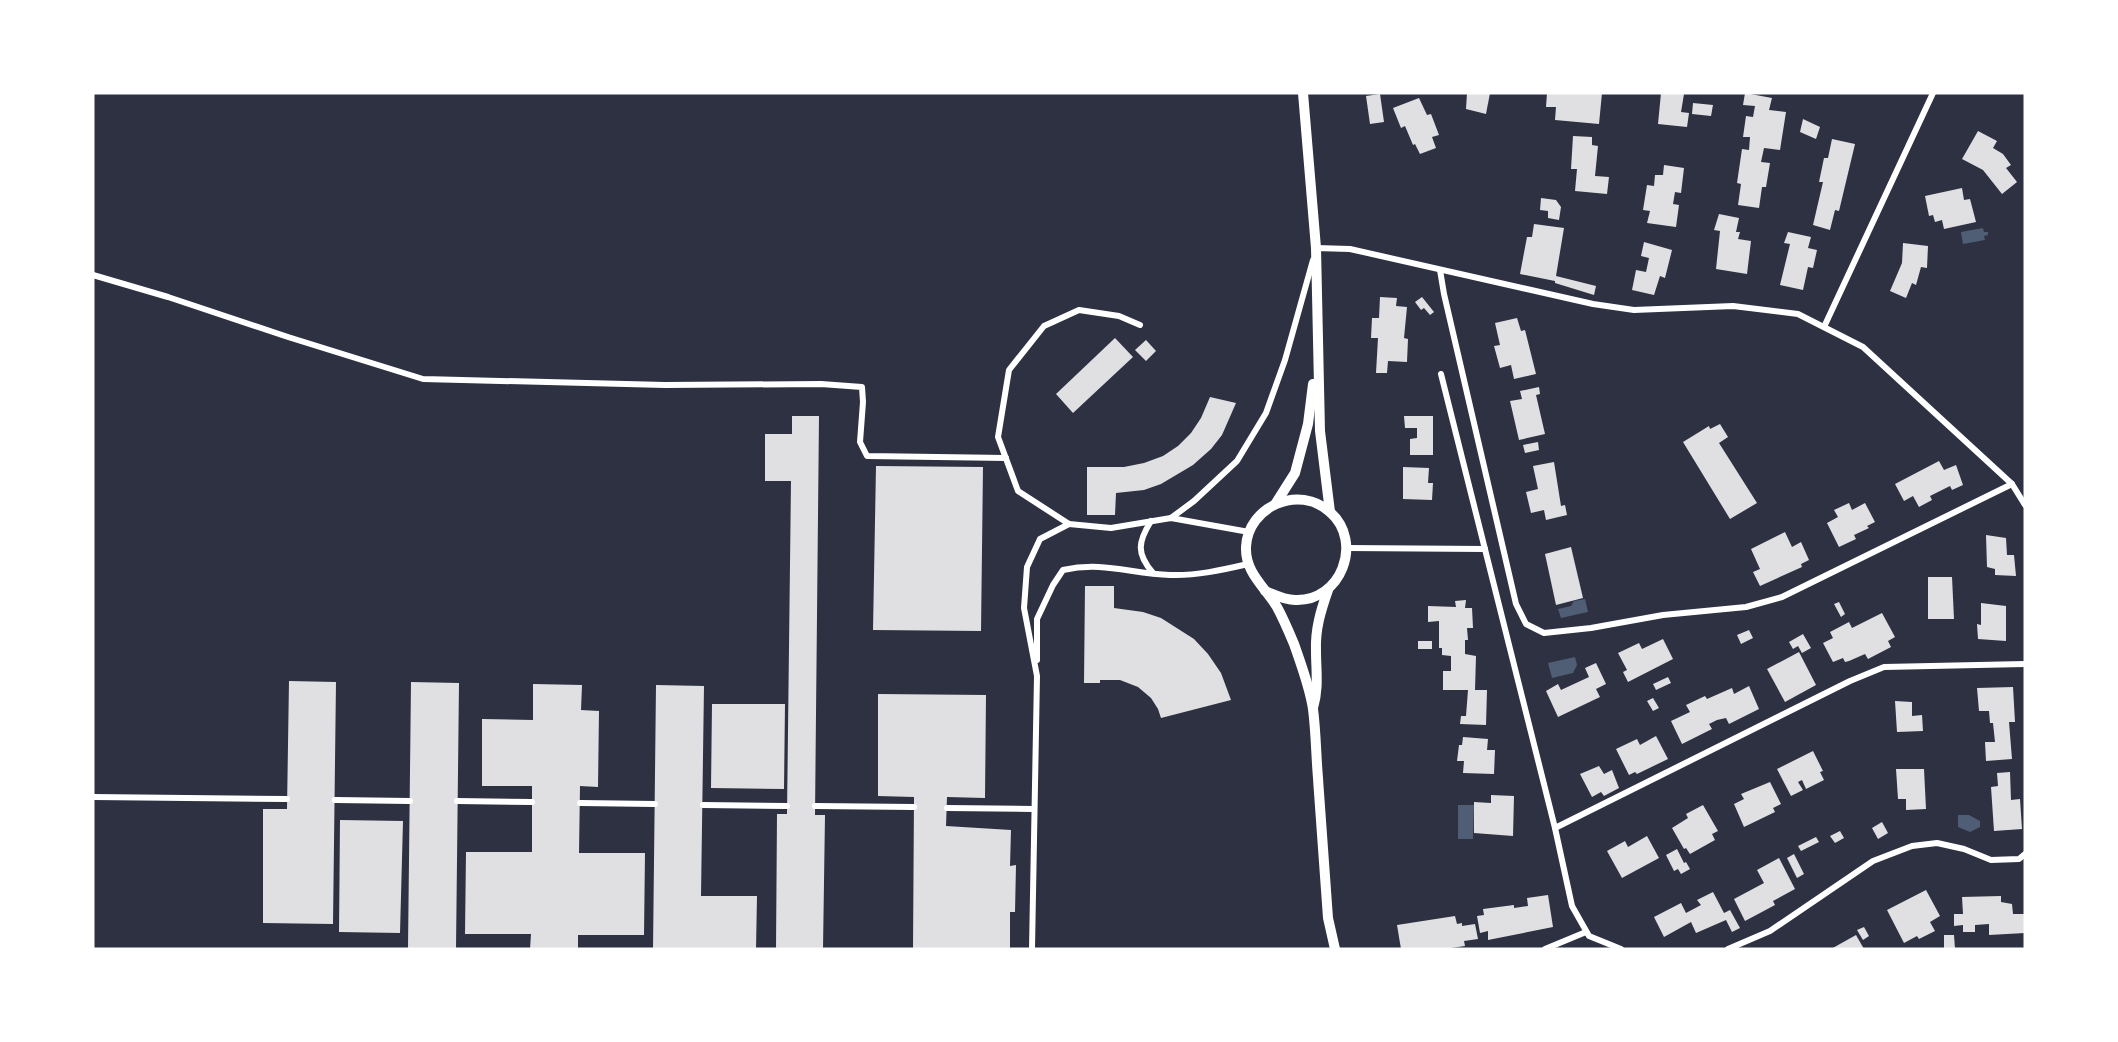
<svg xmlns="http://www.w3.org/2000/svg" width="2118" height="1042" viewBox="0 0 2118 1042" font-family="'Nunito Sans',sans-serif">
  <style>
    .water { fill: #4f5d75 }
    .building { fill: #e0e0e3 }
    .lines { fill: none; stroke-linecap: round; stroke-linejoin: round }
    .minor { stroke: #fff; stroke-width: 6 }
    .tertiary { stroke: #fff; stroke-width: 10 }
  </style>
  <rect width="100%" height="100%" fill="#2d3142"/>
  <g class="water">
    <polygon points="1983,228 1984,232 1988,232 1988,235 1984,236 1985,240 1963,244 1961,232"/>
    <polygon points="1585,599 1588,612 1561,618 1558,609 1571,606 1574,601"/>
    <polygon points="1575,657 1577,665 1573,673 1552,678 1548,663"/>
    <polygon points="1458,805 1474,805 1473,839 1458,839"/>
    <polygon points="1958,815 1969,815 1980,821 1980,827 1970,832 1958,827"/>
  </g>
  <g class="building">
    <polygon points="1467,93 1490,93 1486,114 1466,109"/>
    <polygon points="1547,93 1602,93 1599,124 1555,120 1556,107 1546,107"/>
    <polygon points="1661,93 1684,94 1681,112 1689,113 1687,127 1658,124"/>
    <polygon points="1745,93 1772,98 1769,110 1786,112 1780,150 1764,148 1761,162 1770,163 1766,187 1762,187 1759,208 1738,205 1741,184 1737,183 1742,149 1749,150 1750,137 1743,137 1746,116 1753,117 1755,106 1743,105"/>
    <polygon points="1380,94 1384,122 1370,124 1366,96"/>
    <polygon points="1419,98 1427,115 1431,114 1439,135 1432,137 1436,148 1420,154 1415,144 1413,145 1405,126 1401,128 1393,108"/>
    <polygon points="1693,103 1713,105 1711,116 1692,114"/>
    <polygon points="1803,119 1820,127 1816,139 1800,132"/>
    <polygon points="1978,131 1997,141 1993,148 2003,154 2011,165 2006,168 2017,182 2002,194 1983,170 1962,159"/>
    <polygon points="1573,136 1592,137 1592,145 1598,146 1595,176 1609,177 1607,194 1575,191 1577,169 1571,169"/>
    <polygon points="1832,139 1855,144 1839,211 1835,210 1830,230 1813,225 1823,182 1819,182 1824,158 1828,158"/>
    <polygon points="1664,165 1684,168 1681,193 1675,192 1673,204 1679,205 1676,227 1647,223 1650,211 1643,210 1647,185 1654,186 1655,175 1663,175"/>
    <polygon points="1962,188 1964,200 1970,199 1976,222 1944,229 1942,220 1935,222 1933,215 1929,216 1925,196"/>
    <polygon points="1541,198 1556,200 1561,207 1559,220 1548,218 1548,211 1540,210"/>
    <polygon points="1719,214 1739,218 1736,232 1740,232 1738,239 1751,241 1747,274 1716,269 1720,231 1714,230"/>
    <polygon points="1534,224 1564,228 1556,276 1596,286 1594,295 1555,283 1555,281 1520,274 1527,237 1532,237"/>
    <polygon points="1788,232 1811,237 1808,248 1817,250 1813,268 1808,267 1803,290 1780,285 1790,244 1784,243"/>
    <polygon points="1644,242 1672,250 1665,278 1660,276 1654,295 1632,290 1636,270 1646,272 1649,258 1641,256"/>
    <polygon points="1903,243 1928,246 1927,268 1921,267 1916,285 1912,283 1906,298 1890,291 1902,263"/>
    <polygon points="1380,297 1397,298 1396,306 1407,307 1404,338 1408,339 1407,362 1388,361 1387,373 1376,373 1378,338 1371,338 1372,318 1379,318"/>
    <polygon points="1422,297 1434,312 1430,315 1424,308 1421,310 1415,302"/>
    <polygon points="1517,318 1521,331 1525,330 1536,374 1514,379 1511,365 1500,368 1494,346 1500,345 1495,323"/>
    <polygon points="1115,338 1133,357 1073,413 1056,394"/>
    <polygon points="1146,340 1156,351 1146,361 1135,350"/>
    <polygon points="1539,387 1540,394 1536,395 1545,434 1519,440 1510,401 1522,399 1520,391"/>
    <polygon points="1210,397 1236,403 1222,435 1211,449 1193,465 1161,484 1144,490 1116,493 1115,515 1087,515 1087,467 1124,467 1144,463 1163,456 1178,446 1191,433 1201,418"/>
    <polygon points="792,416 819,416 815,815 825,815 823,949 776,949 777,814 787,814 791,481 765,481 765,434 792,434"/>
    <polygon points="1404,416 1433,416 1433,455 1410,455 1410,439 1417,438 1417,428 1405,428"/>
    <polygon points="1720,424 1728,437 1719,443 1757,503 1730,519 1683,442 1709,426 1710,429"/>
    <polygon points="1538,442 1539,450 1525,453 1523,445"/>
    <polygon points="1939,461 1944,470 1956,465 1963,485 1952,490 1950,486 1930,496 1932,500 1919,507 1913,496 1904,501 1895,484"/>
    <polygon points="1554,462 1561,506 1565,505 1567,515 1546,520 1544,510 1531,513 1526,492 1538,489 1533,466"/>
    <polygon points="876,466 983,467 981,631 873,630"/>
    <polygon points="1403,467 1429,468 1428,483 1433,483 1432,500 1403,499"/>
    <polygon points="1849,503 1852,510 1865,503 1875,522 1867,526 1869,528 1854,535 1856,539 1839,547 1827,523 1838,517 1834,510"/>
    <polygon points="1785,532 1792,547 1801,542 1809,560 1801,564 1802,567 1760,586 1753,572 1760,569 1751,549"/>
    <polygon points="1986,535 2006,538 2007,555 2014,555 2016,576 1995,575 1995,569 1987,567"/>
    <polygon points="1571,547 1583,598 1556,605 1545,554"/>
    <polygon points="1928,577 1952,577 1954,619 1928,619"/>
    <polygon points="1085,586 1114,586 1114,608 1143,612 1161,618 1194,639 1208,654 1221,673 1231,700 1161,718 1158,709 1151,698 1138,687 1120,680 1100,680 1100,683 1084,683"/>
    <polygon points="1466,600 1465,608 1472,608 1473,628 1467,628 1468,640 1465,640 1465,654 1476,656 1475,690 1487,690 1486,725 1460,724 1461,716 1466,716 1468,690 1443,690 1443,671 1451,671 1451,656 1442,655 1442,648 1439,648 1439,621 1428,622 1428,606 1456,607 1455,601"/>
    <polygon points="1839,602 1845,614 1841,617 1834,604"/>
    <polygon points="1981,603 2006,606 2006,641 1978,639 1977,624 1981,625"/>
    <polygon points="1882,613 1895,637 1888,641 1891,647 1868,659 1865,654 1849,661 1845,662 1843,658 1833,662 1823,643 1833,638 1830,632 1849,622 1852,628"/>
    <polygon points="1749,630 1753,638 1741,644 1737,635"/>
    <polygon points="1803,634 1811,648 1802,653 1798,646 1793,649 1789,642"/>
    <polygon points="1663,639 1673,659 1628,682 1623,672 1627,670 1618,653 1639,643 1642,649"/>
    <rect x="1418" y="641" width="14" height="8"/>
    <polygon points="1799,652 1816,685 1785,702 1767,669"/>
    <polygon points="1596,663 1606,684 1596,689 1600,697 1558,717 1546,691 1558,684 1561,690 1589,677 1585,668"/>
    <polygon points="1668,677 1671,683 1656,690 1653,684"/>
    <polygon points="289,681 336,682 333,924 263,923 263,809 287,809"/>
    <polygon points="411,682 459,683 456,949 408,949"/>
    <polygon points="533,684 582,685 581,710 599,711 598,787 580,786 579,853 645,853 644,935 578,935 578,949 530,949 531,934 465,934 466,852 532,852 532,786 482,786 482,719 533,720"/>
    <polygon points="656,685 704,686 701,896 757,896 756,949 653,949"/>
    <polygon points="1749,686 1759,709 1729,724 1726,718 1717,720 1709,724 1712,729 1682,744 1671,721 1690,712 1686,705 1705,696 1707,699 1732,688 1734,694"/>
    <polygon points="2013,687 2015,722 2009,722 2012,759 1986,761 1985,742 1995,742 1993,723 1990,723 1989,711 1979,711 1977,688"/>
    <polygon points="878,694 986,695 985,798 947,797 946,826 1011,830 1010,866 1016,865 1015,912 1010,912 1010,948 913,949 914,797 878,796"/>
    <polygon points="1653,698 1659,708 1653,711 1647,701"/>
    <polygon points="1895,701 1912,702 1912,716 1922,715 1923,731 1897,732"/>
    <polygon points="712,704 785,704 784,789 711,788"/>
    <polygon points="1656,736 1668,759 1637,774 1635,772 1629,775 1616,749 1637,739 1640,745"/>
    <polygon points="1463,737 1488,739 1487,750 1495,750 1494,774 1463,773 1464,761 1457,761 1459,745 1462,745"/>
    <polygon points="1813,751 1823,771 1820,772 1824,780 1806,789 1802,780 1798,782 1803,790 1791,796 1777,769"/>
    <polygon points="1599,766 1604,774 1612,770 1619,788 1604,796 1601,792 1592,797 1580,774"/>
    <polygon points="1896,769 1924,769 1926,809 1906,810 1906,799 1898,799"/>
    <polygon points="2010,772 2011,800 2020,799 2022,829 1994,831 1991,787 1998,786 1997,773"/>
    <polygon points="1770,782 1781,804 1773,808 1775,812 1744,827 1734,804 1744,799 1741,794"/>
    <polygon points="1491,795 1514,796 1513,836 1474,833 1474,802 1491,803"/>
    <polygon points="1703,805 1718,831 1712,834 1715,840 1690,854 1686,848 1684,849 1672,828 1688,818 1686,814"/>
    <polygon points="340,820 403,821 400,933 339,932"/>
    <polygon points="1882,822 1888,833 1878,839 1872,828"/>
    <polygon points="1840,831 1844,838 1835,843 1830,836"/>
    <polygon points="1647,836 1659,858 1622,878 1607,851 1625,841 1628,847"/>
    <polygon points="1816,837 1819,842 1801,851 1798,846"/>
    <polygon points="1677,849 1684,863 1686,862 1690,869 1681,874 1678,869 1674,871 1666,855"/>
    <polygon points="1794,854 1804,874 1797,878 1787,858"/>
    <polygon points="1779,858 1795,889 1773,901 1775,905 1745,921 1734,899 1764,883 1757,870"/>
    <polygon points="1926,890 1940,916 1930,922 1935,931 1919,939 1917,936 1904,943 1887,910"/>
    <polygon points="1713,892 1724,913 1730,910 1740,928 1732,932 1726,920 1696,933 1691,922 1664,937 1654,917 1681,903 1686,913 1701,905 1697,900"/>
    <polygon points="1548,895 1553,927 1488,940 1488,931 1480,933 1477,916 1484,915 1483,909 1514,905 1514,908 1528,906 1527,898"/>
    <polygon points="2001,896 2001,902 2012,904 2013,914 2025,914 2025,933 1989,935 1989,924 1975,925 1975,932 1963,932 1963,925 1954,926 1954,914 1963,914 1962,897"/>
    <polygon points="1455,916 1457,924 1462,923 1462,926 1475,924 1478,939 1464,941 1465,946 1444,949 1401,949 1397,925"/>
    <polygon points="1864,927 1869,936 1863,940 1857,930"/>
    <polygon points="1856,935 1864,949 1831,949"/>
    <polygon points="1944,935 1954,935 1955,949 1944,949"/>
  </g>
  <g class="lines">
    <g class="minor">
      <polyline points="1316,250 1316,248 1350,249 1593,304 1634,310 1733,306 1798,314 1863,347 2012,484 2025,505"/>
      <polyline points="1440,270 1444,294 1516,604 1526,624 1544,633 1591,628 1663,615 1746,607 1782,597 2012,484"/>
      <polyline points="93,275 168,297 288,337 423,379 665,385 821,384 862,387 863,402 860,442 867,456 1006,458"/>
      <polyline points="1140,325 1119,316 1079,310 1044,326 1009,370 998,437 1018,491 1069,524 1111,528 1171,518 1249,532"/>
      <polyline points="1824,327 1933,93"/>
      <polyline points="1441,374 1555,828 1572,906 1589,936 1621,949"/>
      <polyline points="1171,518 1194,501 1237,461 1266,413 1285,360 1313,260"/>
      <path d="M1151,521C1138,542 1136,553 1153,573"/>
      <polyline points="1347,548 1485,549"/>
      <path d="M1037,660V619L1053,585L1063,570C1104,561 1131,574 1170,575C1196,576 1222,570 1248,564"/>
      <polyline points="93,797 287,799"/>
      <polyline points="335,800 410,801"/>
      <polyline points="457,801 532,802"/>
      <polyline points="580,803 655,804"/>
      <polyline points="703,805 787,806"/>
      <polyline points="815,806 914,807"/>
      <polyline points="947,808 1033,809"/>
      <polyline points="1555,828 1850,681 1884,667 2025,664"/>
      <polyline points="1032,949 1037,676 1024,608 1027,567 1040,539 1069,524"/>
      <polyline points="1545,949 1586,932"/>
      <polyline points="1728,949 1770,931 1873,861 1912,846 1937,843 1964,849 1991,860 2019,859 2025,854"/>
    </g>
    <g class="tertiary">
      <polyline points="1303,93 1316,248 1320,431 1330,512"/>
      <polyline points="1276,503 1295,473 1308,424 1313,384"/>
      <path d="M1265,591C1275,595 1284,600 1295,600C1341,602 1364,542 1330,512C1299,484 1248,506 1246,547C1245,573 1265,587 1277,607C1283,618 1289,632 1294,644C1301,664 1310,688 1313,709C1316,732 1316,755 1318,778C1321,825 1325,872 1328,918L1335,949"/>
      <path d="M1313,708C1319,688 1316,670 1316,651C1315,629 1321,610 1328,590"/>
    </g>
  </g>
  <rect width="2118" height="1042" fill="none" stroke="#ffffff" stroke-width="189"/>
</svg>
